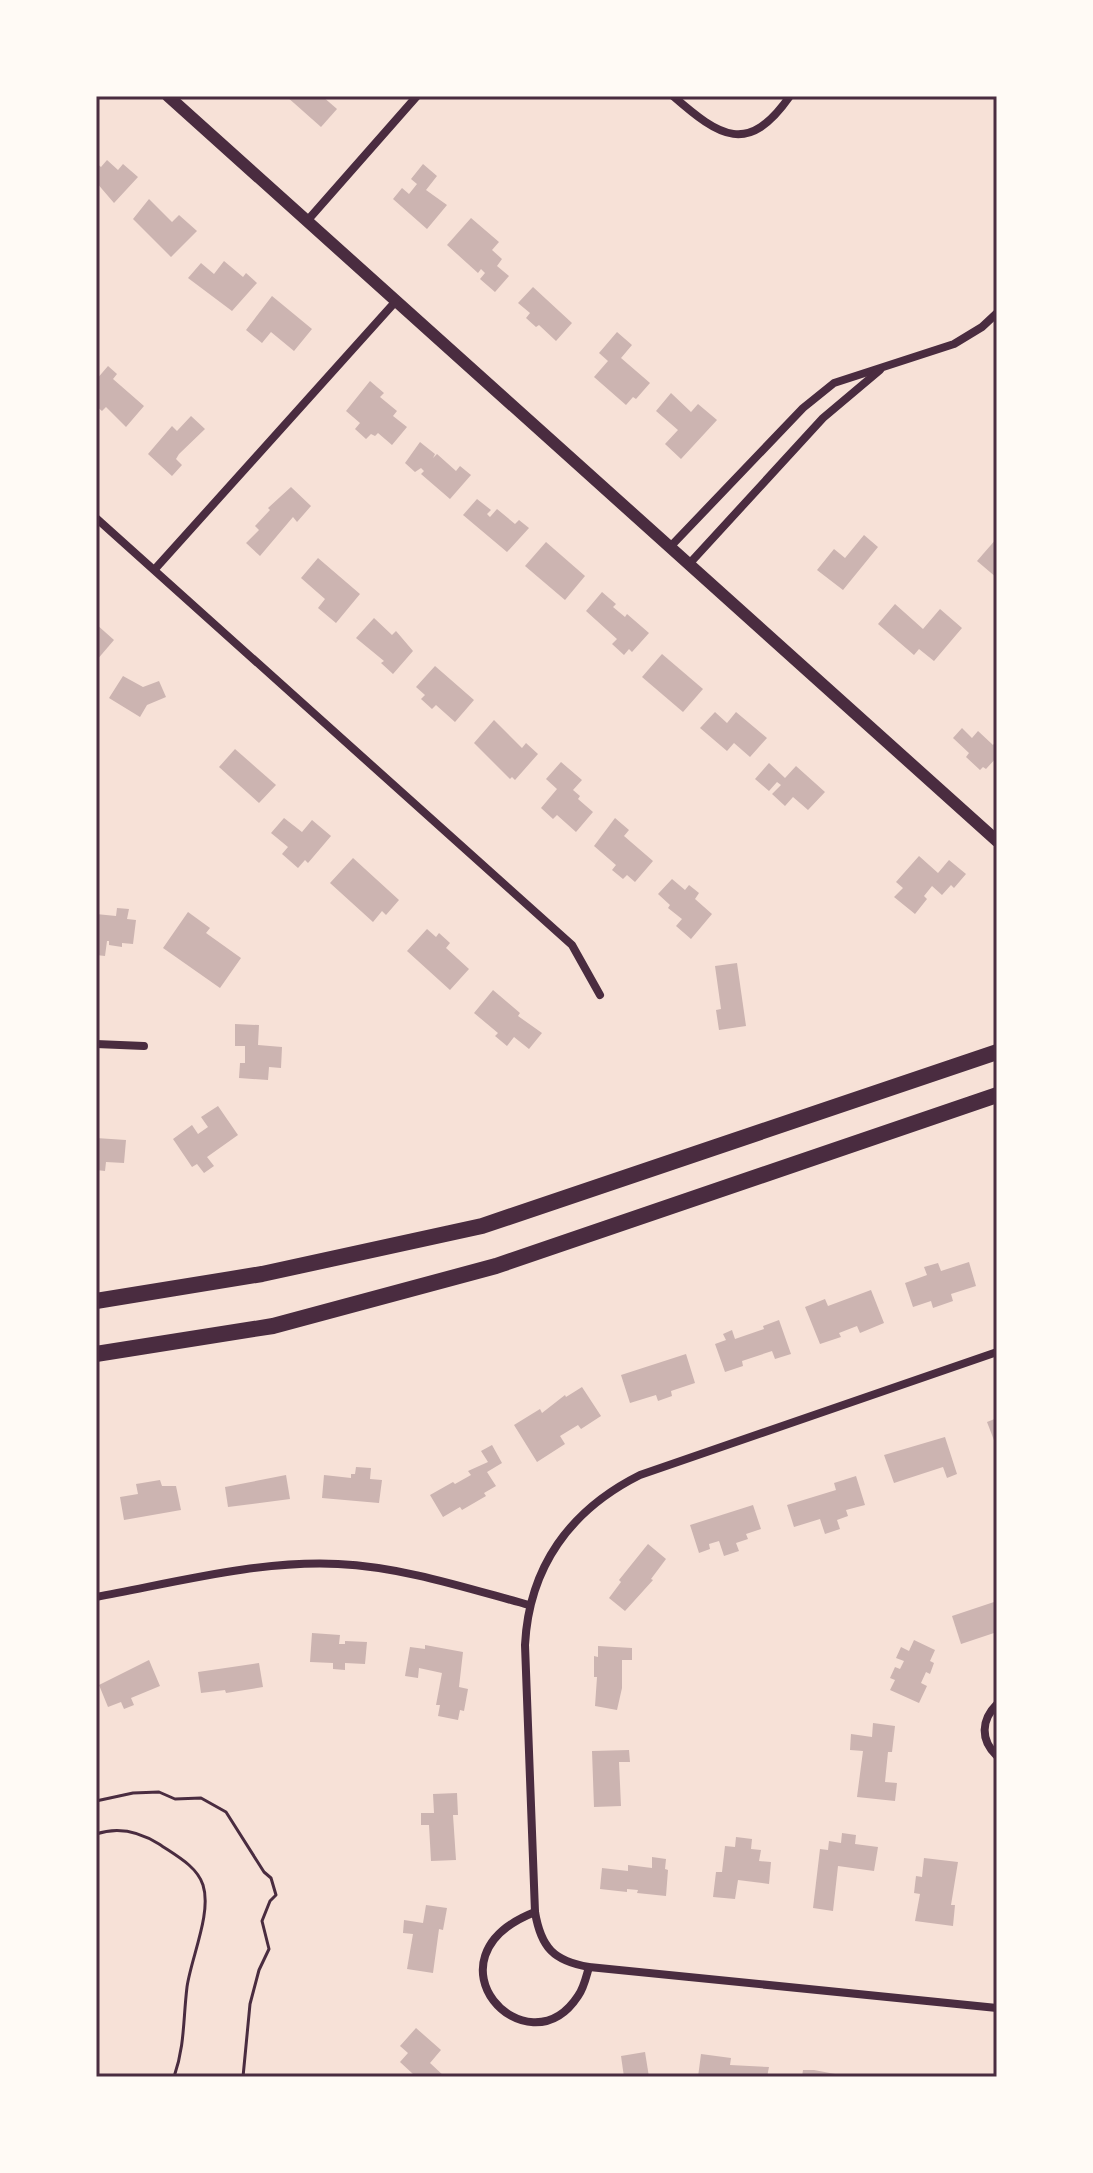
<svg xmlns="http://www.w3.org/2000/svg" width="1093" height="2173" viewBox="0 0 1093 2173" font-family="'Roboto Condensed',sans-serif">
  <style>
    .building { fill: #ccb4b1 }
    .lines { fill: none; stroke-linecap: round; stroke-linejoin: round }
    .path { stroke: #4a2c40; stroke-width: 3 }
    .minor { stroke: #4a2c40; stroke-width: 8 }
    .primary { stroke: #4a2c40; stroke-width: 12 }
    .motorway { stroke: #4a2c40; stroke-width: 16 }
    .neatline { fill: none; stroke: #4a2c40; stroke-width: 3 }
  </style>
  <rect width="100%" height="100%" fill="#f7e1d7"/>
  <g class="building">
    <polygon points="286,96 322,96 337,109 321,127"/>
    <polygon points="107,160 118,170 123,164 138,177 114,203 96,182 96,163 101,167"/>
    <polygon points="423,164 437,176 426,190 447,205 427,229 393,199 402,188 409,194 417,184 411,179"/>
    <polygon points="149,199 172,222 179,215 197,231 171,257 133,219"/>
    <polygon points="471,218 499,242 492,250 502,259 497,266 509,276 495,292 480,279 485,273 481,269 478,273 447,245"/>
    <polygon points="224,261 243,277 246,273 257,283 232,311 188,278 201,263 214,274"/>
    <polygon points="533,287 572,323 556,341 539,325 536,327 526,318 530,313 518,303"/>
    <polygon points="272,296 312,329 294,351 271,332 262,343 246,330"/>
    <polygon points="617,332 632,345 621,358 650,383 636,399 633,397 626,405 594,377 608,361 599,353"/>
    <polygon points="108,366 117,374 113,379 144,406 126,427 106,407 102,411 96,406 96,380"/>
    <polygon points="370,381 384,393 380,397 397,411 393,416 407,427 392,445 378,433 375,436 371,434 366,439 355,429 360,423 346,411"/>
    <polygon points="671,393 691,412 698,404 717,420 681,459 665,444 678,430 656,411"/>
    <polygon points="191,416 205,429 179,454 176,459 182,465 172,476 148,454 172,426 177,431"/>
    <polygon points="420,442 435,454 433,458 437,454 456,471 460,466 471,475 450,499 421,474 424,471 421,468 415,472 405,463"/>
    <polygon points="291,487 311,506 297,522 293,517 260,556 246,543 259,530 255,526 270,510 268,508"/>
    <polygon points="477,499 491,510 487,514 490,517 497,509 515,524 519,520 529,528 507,552 463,515"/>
    <polygon points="864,535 878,547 843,590 817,570 834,549 845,558"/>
    <polygon points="997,538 997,578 977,561"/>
    <polygon points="546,542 585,576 565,600 525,566"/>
    <polygon points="318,558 360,594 336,623 318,608 325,599 301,578"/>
    <polygon points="602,592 616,604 613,607 625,617 627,614 649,633 632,652 629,649 624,655 612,644 617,639 586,611"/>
    <polygon points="895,604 923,629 940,609 962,628 934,661 919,649 914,655 878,624"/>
    <polygon points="374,618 392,635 396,631 413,651 393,674 381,663 384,661 356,638"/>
    <polygon points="96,624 114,640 96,661"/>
    <polygon points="662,654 703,689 683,712 642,677"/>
    <polygon points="435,666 474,700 455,722 436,705 432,709 421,699 425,695 416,687"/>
    <polygon points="123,676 143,687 159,681 166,697 147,705 140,717 109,698"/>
    <polygon points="715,712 727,723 736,712 767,738 750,757 734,743 727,751 700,728"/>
    <polygon points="494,720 522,748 526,743 538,754 515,780 512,777 510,779 474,743"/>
    <polygon points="962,728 972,738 978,731 993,745 997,740 997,757 986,769 983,767 980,770 966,757 969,753 953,738"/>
    <polygon points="235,749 276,785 259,803 219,767"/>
    <polygon points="561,762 582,780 573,790 580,796 578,799 593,812 576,832 557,815 553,819 541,808 557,789 546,779"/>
    <polygon points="769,763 785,778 796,766 825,792 808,810 793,797 785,806 772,794 781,785 777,782 769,791 755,779"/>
    <polygon points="284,818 302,832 312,820 331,836 308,863 305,860 298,868 282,854 288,847 271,833"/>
    <polygon points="615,818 629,830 624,836 653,861 635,882 627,875 623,879 612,870 616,865 594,846"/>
    <polygon points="919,856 938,873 949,860 966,874 954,888 951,885 942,895 932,886 924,896 927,899 915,914 894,897 903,888 896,882"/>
    <polygon points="353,858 399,900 386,915 382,911 373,922 330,883"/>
    <polygon points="672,879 685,890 689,885 699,893 695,899 712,914 691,939 676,926 682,919 668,908 670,905 658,894"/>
    <polygon points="117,908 129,909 127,919 136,920 133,944 122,943 122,947 109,945 109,941 107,941 105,956 96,955 96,914 116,916"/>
    <polygon points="188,912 210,928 206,933 241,958 220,988 163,948"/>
    <polygon points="427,929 436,937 439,933 450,943 446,948 469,969 450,990 407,951"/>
    <polygon points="737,963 746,1026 719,1030 716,1010 721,1009 715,966"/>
    <polygon points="493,990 520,1013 518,1016 542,1033 529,1049 514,1037 507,1046 495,1036 498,1033 474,1013"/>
    <polygon points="235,1024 259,1025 258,1045 282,1047 281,1068 269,1067 268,1080 239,1078 240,1063 245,1063 245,1046 235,1046"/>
    <polygon points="218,1106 238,1135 207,1157 214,1166 204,1173 197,1164 192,1167 173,1139 192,1125 198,1134 208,1127 201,1117"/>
    <polygon points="96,1138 126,1140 124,1163 106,1162 105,1171 96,1170"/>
    <polygon points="969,1262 976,1286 951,1294 953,1301 933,1308 931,1301 913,1307 905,1283 927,1275 924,1267 938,1263 941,1271"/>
    <polygon points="871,1290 884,1323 860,1333 857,1326 839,1333 841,1337 820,1344 805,1307 825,1299 828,1306"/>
    <polygon points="779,1320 791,1354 775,1359 772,1351 742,1361 743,1366 725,1372 715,1344 726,1340 723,1334 732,1330 735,1339 764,1329 763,1326"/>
    <polygon points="686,1354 695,1383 671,1391 672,1396 658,1401 656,1395 630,1403 621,1375"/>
    <polygon points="582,1387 601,1416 581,1429 578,1425 560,1436 565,1444 537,1462 514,1425 540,1409 542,1413 565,1395 566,1397"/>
    <polygon points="997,1418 997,1448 987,1422"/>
    <polygon points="945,1437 957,1474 947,1478 943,1467 894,1483 884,1455"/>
    <polygon points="492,1445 502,1463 487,1472 496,1486 484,1493 486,1496 462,1510 460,1507 443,1517 430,1495 453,1482 455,1484 471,1475 468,1471 488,1462 481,1451"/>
    <polygon points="356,1467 371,1468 370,1479 382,1480 379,1503 322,1498 324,1475 351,1478 351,1474 355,1474"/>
    <polygon points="286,1475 290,1499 228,1507 225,1487"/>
    <polygon points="856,1476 865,1505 846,1510 848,1516 837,1520 840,1529 825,1534 820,1519 794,1527 787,1505 836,1490 834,1483"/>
    <polygon points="160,1480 162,1486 176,1486 181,1510 124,1520 120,1497 138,1494 136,1484"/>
    <polygon points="753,1505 761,1529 746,1534 748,1539 736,1543 739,1551 724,1556 719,1541 709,1544 710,1549 699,1553 690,1525"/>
    <polygon points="648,1544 666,1559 651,1579 653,1580 625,1611 609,1598 621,1582 619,1580"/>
    <polygon points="997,1601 997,1632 961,1644 952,1616"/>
    <polygon points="312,1633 340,1635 339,1644 345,1644 345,1641 367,1642 365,1664 345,1663 345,1670 333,1669 333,1663 310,1662"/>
    <polygon points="914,1640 935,1650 930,1661 934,1663 930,1674 926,1672 921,1683 927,1686 919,1703 890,1690 895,1680 890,1678 895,1667 900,1669 904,1661 896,1658 901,1647 909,1651"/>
    <polygon points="425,1645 463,1652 459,1687 468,1689 464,1711 460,1710 458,1720 438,1716 440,1705 436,1705 442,1673 419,1668 418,1678 405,1676 410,1647 425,1649"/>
    <polygon points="598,1646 632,1648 632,1660 622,1660 622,1688 617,1710 595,1706 597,1677 594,1677 594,1656 598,1657"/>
    <polygon points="149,1660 160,1686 131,1698 134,1705 124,1709 121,1702 108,1707 99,1685"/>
    <polygon points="259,1663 263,1687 226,1693 225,1690 201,1693 198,1672"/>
    <polygon points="873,1723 895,1726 892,1752 888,1752 885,1782 897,1783 895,1801 857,1797 863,1751 850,1750 851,1734 872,1737"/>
    <polygon points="629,1750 630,1762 619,1762 621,1806 594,1807 592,1751"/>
    <polygon points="457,1793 458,1815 453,1815 456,1860 431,1861 429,1825 421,1825 421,1813 434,1813 433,1794"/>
    <polygon points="842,1833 856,1835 855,1844 878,1847 874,1871 838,1866 833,1911 813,1908 820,1849 828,1850 829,1841 841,1843"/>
    <polygon points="736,1837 752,1839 751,1849 761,1850 759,1861 771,1862 769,1884 738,1880 735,1899 713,1897 716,1872 722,1872 725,1846 735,1847"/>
    <polygon points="652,1857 666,1859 665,1869 668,1870 666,1896 637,1893 638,1890 627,1889 627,1892 600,1889 602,1868 628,1871 628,1865 652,1868"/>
    <polygon points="924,1858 958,1862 951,1905 955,1905 953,1926 915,1921 920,1894 914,1893 916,1876 922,1877"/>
    <polygon points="426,1905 447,1908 443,1930 439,1929 433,1973 407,1969 413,1934 403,1933 404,1920 423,1923"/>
    <polygon points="416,2028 441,2050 430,2063 445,2077 410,2077 413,2074 400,2062 408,2053 400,2046"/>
    <polygon points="645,2052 649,2077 624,2077 621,2056"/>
    <polygon points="701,2054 731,2058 730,2065 769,2067 767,2077 698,2077"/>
    <polygon points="803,2070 814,2070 835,2074 834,2077 802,2077"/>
  </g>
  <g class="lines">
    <g class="path">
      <polyline points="96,1801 133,1793 159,1792 175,1799 201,1798 226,1812 264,1872 271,1878 276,1895 270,1901 262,1921 269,1949 259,1970 250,2004 243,2077"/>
      <path d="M96,1834C119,1826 140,1832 159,1844C175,1855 197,1866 203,1885C212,1913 191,1958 187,1987C183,2020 185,2045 174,2077"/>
    </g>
    <g class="minor">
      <path d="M673,96C720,137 748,156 790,96"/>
      <polyline points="307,221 417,96"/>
      <polyline points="96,518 572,945 600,995"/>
      <polyline points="671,546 803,408 834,383 954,344 982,327 997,313"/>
      <polyline points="690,563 823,418 880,370"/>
      <polyline points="155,569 396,301"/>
      <polyline points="96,1044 144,1046"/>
      <path d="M997,1352L640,1475C570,1510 529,1567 525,1645L535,1912C541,1948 554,1961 589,1967L997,2008"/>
      <path d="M96,1597C173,1583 259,1560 338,1564C403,1567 466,1588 529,1605"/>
      <path d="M997,1704C981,1720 980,1740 997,1756"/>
      <path d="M535,1912C418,1958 527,2074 578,1996C584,1988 586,1977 589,1967"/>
    </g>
    <polyline class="primary" points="168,96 997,841"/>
    <g class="motorway">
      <polyline points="96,1301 262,1274 482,1226 997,1052"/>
      <polyline points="96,1354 273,1326 496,1266 997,1095"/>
    </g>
  </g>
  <rect width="1093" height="2173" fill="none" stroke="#fffaf5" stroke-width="196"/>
  <rect x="98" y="98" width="897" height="1977" class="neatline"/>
</svg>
